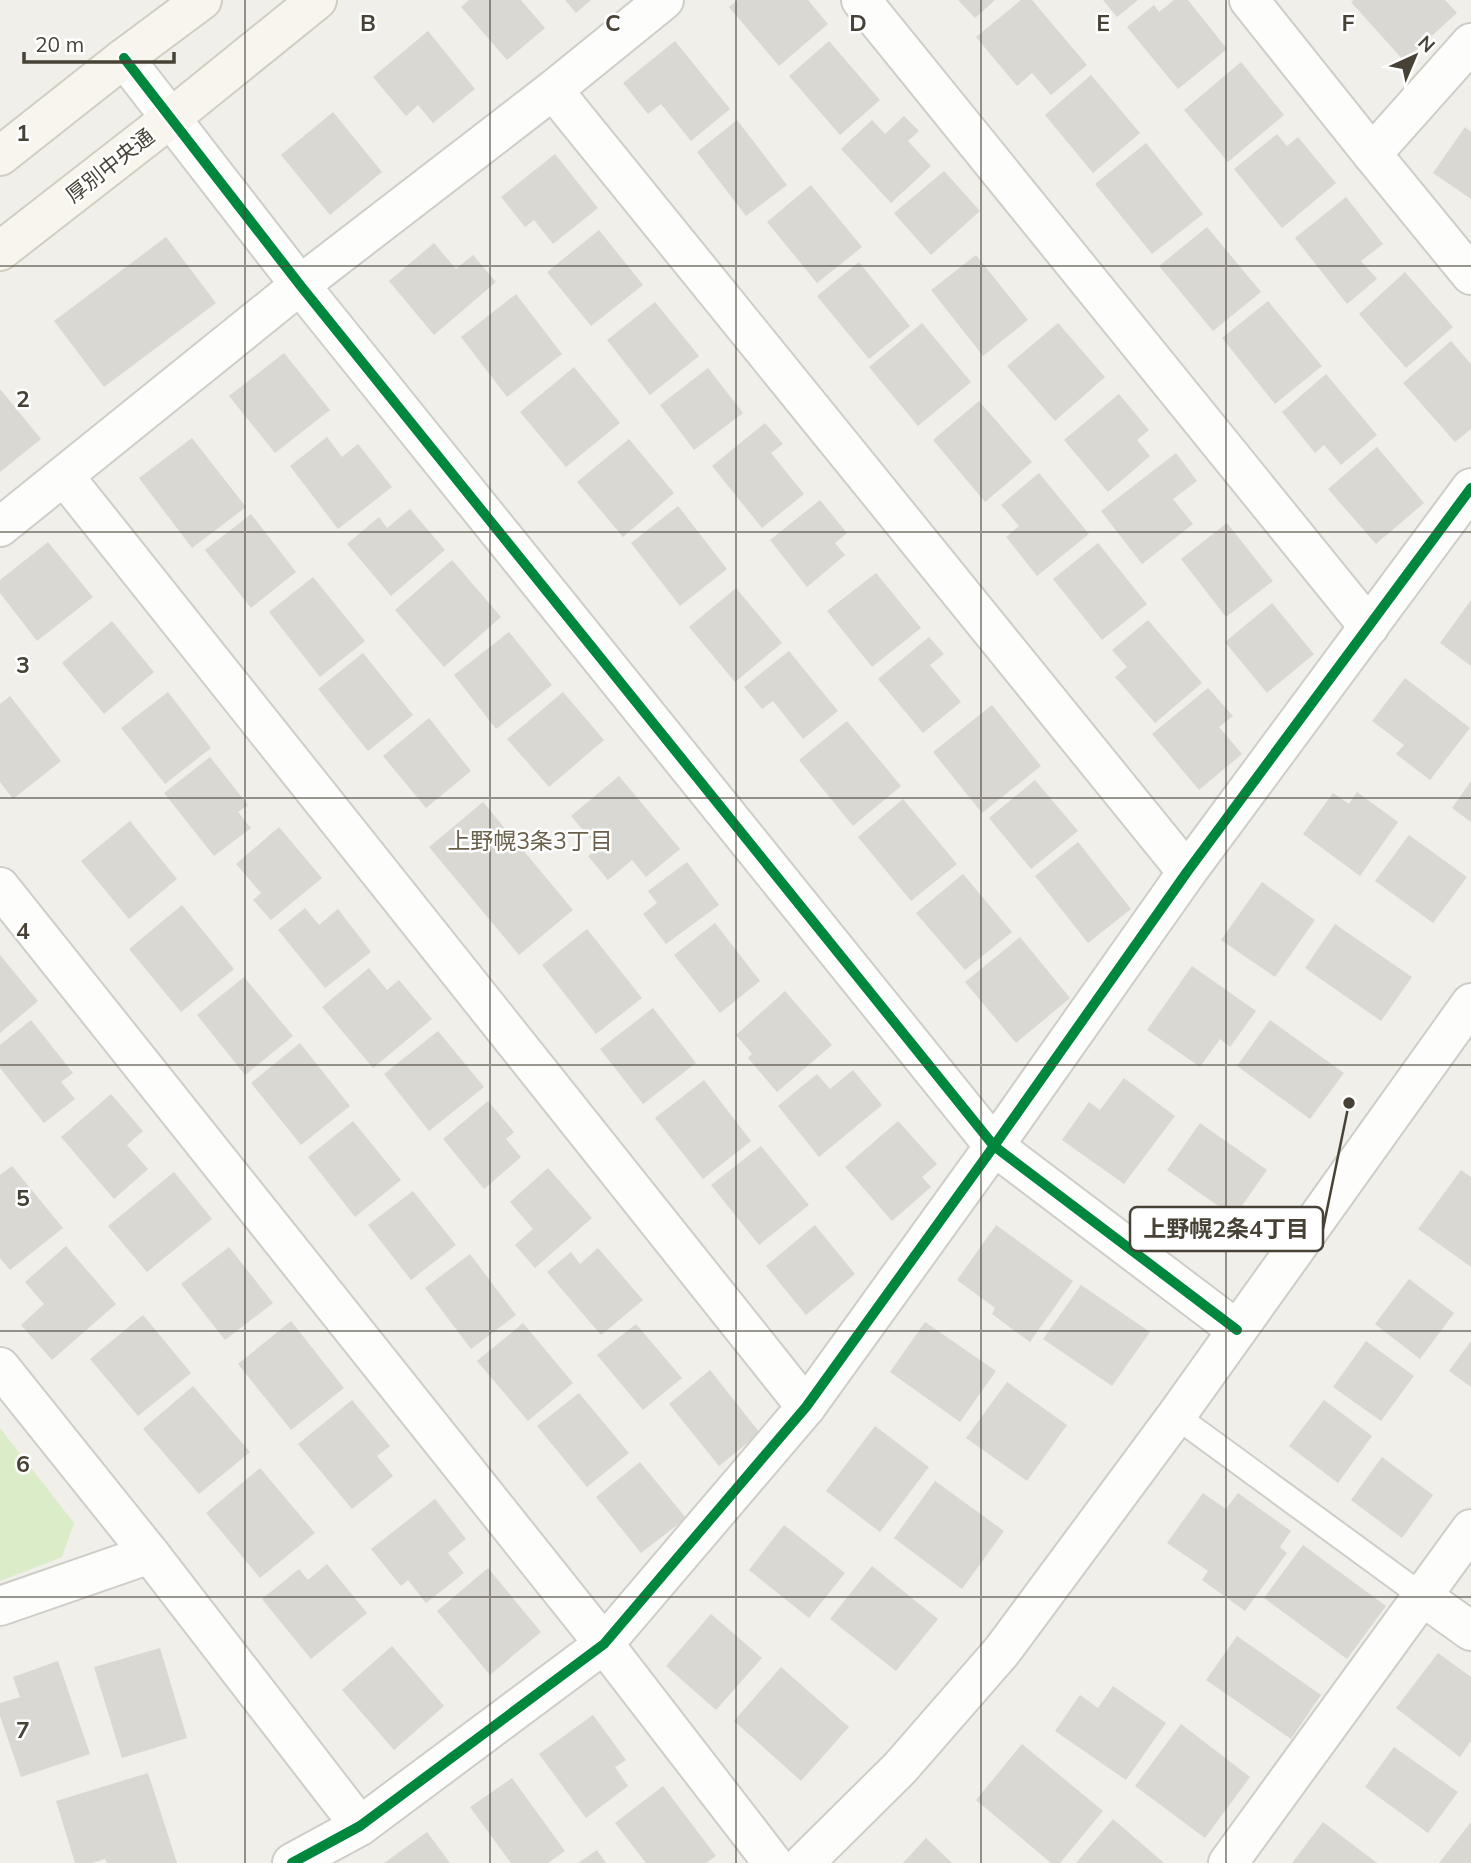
<svg xmlns="http://www.w3.org/2000/svg" width="1471" height="1863" viewBox="0 0 1471 1863" font-family="Mulish,'Noto Sans JP',sans-serif">
  <style>
    .green { fill: #daedc8 }
    .building { fill: #dad8d2 }
    .lines { fill: none; stroke-linecap: round; stroke-linejoin: round }
    .service-casing { stroke: #cecdc7; stroke-width: 28 }
    .minor-casing { stroke: #cecdc7; stroke-width: 42 }
    .tertiary-casing { stroke: #cecdc7; stroke-width: 42 }
    .secondary-casing { stroke: #d0cec0; stroke-width: 42 }
    .service { stroke: #fdfdfc; stroke-width: 24 }
    .minor { stroke: #fdfdfc; stroke-width: 38 }
    .tertiary { stroke: #fdfdfc; stroke-width: 38 }
    .secondary { stroke: #f7f5ee; stroke-width: 38 }
    .cycleway-casing { stroke: #fff; stroke-width: 15 }
    .cycleway { stroke: #00873e; stroke-width: 10 }
    .grid { fill: none; stroke: #474235; stroke-width: 2; stroke-opacity: 0.55 }
    .labels { text-anchor: middle; stroke-width: 5; stroke-linejoin: round; paint-order: stroke }
    .street-label { font-size: 21px; fill: #474235; stroke: #fff }
    .neighbourhood-label { font-size: 23px; fill: #6b614b; stroke: #fff }
    .grid-label { font-size: 23px; text-anchor: middle; font-weight: bold; fill: #474235; stroke: #fff; stroke-width: 5; stroke-linejoin: round; paint-order: stroke }
    .leader { fill: none; stroke: #474235; stroke-width: 2.5 }
    .callout-dot { fill: #474235; stroke: #fff; stroke-width: 2.5 }
    .callout { fill: #fff; stroke: #474235; stroke-width: 2.5 }
    .callout-label { font-size: 23px; text-anchor: middle; font-weight: bold; fill: #474235 }
  </style>
  <rect width="100%" height="100%" fill="#f0efea"/>
  <polygon class="green" points="0,1428 74,1523 62,1557 0,1581"/>
  <g class="building">
    <polygon points="469,0 521,0 545,28 507,60 461,7"/>
    <polygon points="565,0 591,0 576,13"/>
    <polygon points="738,0 808,0 828,24 779,66 729,7"/>
    <polygon points="958,0 995,0 975,18"/>
    <polygon points="1021,0 1032,0 1087,65 1051,95 1032,73 1017,86 976,37"/>
    <polygon points="1103,0 1138,0 1117,17"/>
    <polygon points="1174,0 1188,0 1227,49 1178,89 1127,27 1154,5 1159,12"/>
    <polygon points="1354,0 1445,0 1457,13 1404,61 1351,2"/>
    <polygon points="428,31 475,89 433,123 418,105 406,116 373,77"/>
    <polygon points="675,41 730,109 691,141 661,104 648,114 623,83"/>
    <polygon points="829,41 880,100 840,135 789,76"/>
    <polygon points="1241,62 1284,115 1228,162 1184,110"/>
    <polygon points="1091,75 1140,133 1093,173 1045,115"/>
    <polygon points="333,112 382,172 330,215 281,155"/>
    <polygon points="904,116 919,131 908,141 931,166 891,203 841,149 872,120 885,134"/>
    <polygon points="737,120 787,185 746,216 697,152"/>
    <polygon points="1465,127 1471,132 1471,199 1433,173"/>
    <polygon points="1277,134 1287,146 1298,137 1336,183 1282,228 1234,169"/>
    <polygon points="1146,143 1203,214 1152,254 1095,184"/>
    <polygon points="555,154 598,208 553,244 534,220 525,227 501,197"/>
    <polygon points="944,171 980,211 931,255 894,213"/>
    <polygon points="811,185 862,247 817,283 767,222"/>
    <polygon points="1346,197 1383,244 1361,261 1377,279 1347,304 1295,238"/>
    <polygon points="1207,227 1261,292 1213,331 1159,266"/>
    <polygon points="599,230 643,285 591,326 547,272"/>
    <polygon points="166,237 216,303 104,387 54,321"/>
    <polygon points="434,243 456,269 473,255 496,282 434,335 389,281"/>
    <polygon points="976,255 1028,320 983,356 931,290"/>
    <polygon points="859,262 910,326 869,359 817,296"/>
    <polygon points="1405,272 1453,327 1406,368 1359,314"/>
    <polygon points="516,294 562,354 507,397 461,337"/>
    <polygon points="1268,301 1322,366 1275,404 1222,338"/>
    <polygon points="655,302 699,356 650,395 607,340"/>
    <polygon points="922,323 971,382 918,426 869,367"/>
    <polygon points="1058,323 1105,377 1055,421 1007,366"/>
    <polygon points="1451,341 1471,364 1471,429 1455,442 1403,383"/>
    <polygon points="284,353 330,410 275,453 229,396"/>
    <polygon points="574,367 620,423 566,467 520,412"/>
    <polygon points="708,368 743,413 694,450 660,405"/>
    <polygon points="1326,374 1377,435 1341,465 1324,445 1315,453 1282,412"/>
    <polygon points="0,389 41,439 0,472"/>
    <polygon points="1119,394 1149,430 1137,440 1150,456 1108,492 1064,440"/>
    <polygon points="979,401 1032,462 985,502 933,440"/>
    <polygon points="765,423 783,444 771,453 804,494 762,528 712,466"/>
    <polygon points="327,437 342,457 358,444 392,487 338,529 290,466"/>
    <polygon points="192,438 246,507 192,548 139,478"/>
    <polygon points="629,439 674,493 623,537 577,482"/>
    <polygon points="1377,447 1424,503 1376,544 1328,489"/>
    <polygon points="1176,453 1197,481 1173,499 1193,524 1142,564 1101,511"/>
    <polygon points="1039,473 1089,534 1037,576 1006,537 1019,526 1001,505"/>
    <polygon points="820,500 847,533 835,543 845,555 807,587 770,540"/>
    <polygon points="678,506 727,569 680,606 631,543"/>
    <polygon points="410,509 445,550 391,596 347,544 379,517 387,528"/>
    <polygon points="251,514 296,572 251,608 205,550"/>
    <polygon points="1227,523 1273,581 1226,617 1181,559"/>
    <polygon points="48,542 93,597 37,641 0,593 0,580"/>
    <polygon points="1098,543 1147,604 1102,640 1053,579"/>
    <polygon points="452,560 501,617 444,667 395,610"/>
    <polygon points="876,573 921,628 872,667 827,611"/>
    <polygon points="313,577 365,641 320,677 269,612"/>
    <polygon points="736,588 782,643 735,682 689,627"/>
    <polygon points="1471,600 1471,666 1440,643"/>
    <polygon points="1272,603 1314,654 1267,693 1225,642"/>
    <polygon points="1148,620 1202,683 1155,723 1115,677 1127,667 1112,650"/>
    <polygon points="112,621 154,672 104,714 62,663"/>
    <polygon points="509,632 552,685 496,729 454,675"/>
    <polygon points="929,637 944,654 930,665 961,702 923,733 878,679"/>
    <polygon points="789,651 838,711 803,739 773,701 762,709 744,687"/>
    <polygon points="363,653 413,715 368,751 318,689"/>
    <polygon points="1405,678 1470,728 1430,780 1396,754 1404,745 1372,721"/>
    <polygon points="1208,688 1233,716 1219,727 1242,754 1199,790 1152,734"/>
    <polygon points="168,692 211,748 165,784 121,728"/>
    <polygon points="563,692 604,740 549,787 507,739"/>
    <polygon points="10,696 61,761 13,799 0,782 0,704"/>
    <polygon points="992,705 1041,766 982,813 933,752"/>
    <polygon points="429,718 471,771 426,808 383,756"/>
    <polygon points="847,721 901,786 853,826 799,760"/>
    <polygon points="210,757 248,805 238,812 251,828 214,856 164,793"/>
    <polygon points="619,776 680,849 646,877 632,860 608,880 588,856 598,848 571,816"/>
    <polygon points="1035,780 1078,831 1031,869 989,818"/>
    <polygon points="1471,781 1471,822 1452,808"/>
    <polygon points="1357,792 1398,822 1360,876 1303,834 1333,793 1349,804"/>
    <polygon points="903,799 957,864 911,901 858,837"/>
    <polygon points="483,802 573,910 519,955 429,847"/>
    <polygon points="130,821 177,879 129,919 81,861"/>
    <polygon points="279,827 322,878 271,920 253,900 261,893 236,864"/>
    <polygon points="1409,835 1467,877 1433,923 1375,881"/>
    <polygon points="1078,842 1131,909 1088,943 1035,876"/>
    <polygon points="687,862 719,905 666,944 643,914 657,903 648,891"/>
    <polygon points="963,874 1012,932 965,970 916,913"/>
    <polygon points="1262,882 1315,920 1275,977 1221,940"/>
    <polygon points="182,905 234,969 181,1012 129,949"/>
    <polygon points="305,908 319,925 338,909 371,952 325,988 278,930"/>
    <polygon points="715,923 760,981 720,1013 674,955"/>
    <polygon points="1335,924 1412,977 1381,1021 1305,968"/>
    <polygon points="587,929 642,998 596,1034 542,965"/>
    <polygon points="1020,937 1070,998 1016,1043 965,982"/>
    <polygon points="0,955 38,1001 0,1033"/>
    <polygon points="1192,966 1256,1011 1230,1047 1220,1039 1200,1067 1147,1030"/>
    <polygon points="369,968 387,990 399,980 432,1019 373,1068 322,1007"/>
    <polygon points="244,977 293,1036 245,1075 197,1015"/>
    <polygon points="785,991 832,1045 777,1092 748,1058 752,1054 736,1035"/>
    <polygon points="653,1008 696,1063 643,1104 600,1049"/>
    <polygon points="31,1020 73,1073 61,1082 75,1099 44,1123 0,1068 0,1045"/>
    <polygon points="1270,1020 1344,1073 1310,1119 1237,1066"/>
    <polygon points="438,1031 484,1087 429,1131 384,1074"/>
    <polygon points="300,1043 350,1106 301,1145 251,1083"/>
    <polygon points="853,1070 882,1105 819,1157 778,1106 817,1074 830,1089"/>
    <polygon points="1124,1078 1175,1116 1124,1184 1062,1140 1089,1102 1100,1110"/>
    <polygon points="704,1080 751,1141 703,1179 655,1118"/>
    <polygon points="111,1094 143,1131 127,1145 148,1169 114,1199 61,1137"/>
    <polygon points="488,1101 514,1132 506,1139 521,1157 484,1189 443,1139"/>
    <polygon points="353,1121 401,1180 355,1217 308,1157"/>
    <polygon points="898,1121 937,1164 922,1177 931,1187 892,1221 845,1167"/>
    <polygon points="1200,1123 1267,1170 1234,1217 1167,1170"/>
    <polygon points="761,1146 809,1205 759,1245 711,1185"/>
    <polygon points="12,1166 63,1228 10,1270 0,1258 0,1175"/>
    <polygon points="548,1168 592,1218 535,1268 515,1245 533,1229 510,1202"/>
    <polygon points="1461,1170 1471,1177 1471,1267 1418,1229"/>
    <polygon points="174,1172 212,1219 147,1272 108,1226"/>
    <polygon points="413,1191 456,1245 411,1280 368,1225"/>
    <polygon points="815,1225 855,1274 806,1315 766,1266"/>
    <polygon points="996,1225 1073,1281 1030,1342 992,1314 995,1308 957,1280"/>
    <polygon points="66,1246 116,1304 52,1360 21,1325 44,1304 25,1282"/>
    <polygon points="229,1247 273,1303 225,1340 181,1284"/>
    <polygon points="598,1248 643,1300 601,1335 547,1272 571,1252 580,1264"/>
    <polygon points="470,1254 516,1315 471,1349 425,1288"/>
    <polygon points="1409,1279 1454,1313 1420,1359 1375,1324"/>
    <polygon points="1081,1285 1150,1332 1112,1386 1043,1339"/>
    <polygon points="143,1315 191,1373 138,1416 90,1359"/>
    <polygon points="291,1321 344,1388 291,1430 238,1364"/>
    <polygon points="925,1322 996,1371 960,1422 890,1372"/>
    <polygon points="523,1323 573,1383 528,1421 477,1361"/>
    <polygon points="636,1324 682,1378 643,1410 597,1355"/>
    <polygon points="1366,1341 1414,1376 1381,1421 1333,1387"/>
    <polygon points="1471,1341 1471,1387 1449,1371"/>
    <polygon points="710,1370 760,1433 719,1466 669,1404"/>
    <polygon points="1007,1382 1067,1425 1027,1481 966,1438"/>
    <polygon points="193,1386 250,1452 199,1494 143,1429"/>
    <polygon points="579,1393 629,1453 587,1487 537,1426"/>
    <polygon points="352,1400 390,1446 377,1456 393,1476 352,1509 298,1444"/>
    <polygon points="1324,1400 1372,1436 1338,1483 1289,1446"/>
    <polygon points="875,1426 929,1467 880,1532 826,1491"/>
    <polygon points="1382,1457 1433,1495 1402,1538 1351,1500"/>
    <polygon points="640,1462 686,1518 641,1553 596,1497"/>
    <polygon points="260,1468 315,1533 260,1578 206,1513"/>
    <polygon points="935,1481 1004,1531 962,1589 894,1538"/>
    <polygon points="1203,1493 1226,1509 1238,1493 1291,1531 1280,1547 1287,1553 1245,1611 1202,1580 1208,1571 1167,1543"/>
    <polygon points="435,1499 466,1539 448,1553 464,1573 426,1603 408,1580 401,1586 371,1549"/>
    <polygon points="784,1525 845,1573 809,1618 749,1570"/>
    <polygon points="1303,1545 1386,1606 1347,1659 1264,1598"/>
    <polygon points="327,1564 367,1613 311,1659 262,1599 299,1569 308,1580"/>
    <polygon points="872,1566 938,1619 896,1671 830,1619"/>
    <polygon points="488,1568 541,1632 490,1675 437,1611"/>
    <polygon points="711,1614 762,1658 716,1710 666,1666"/>
    <polygon points="1237,1636 1321,1695 1291,1739 1206,1680"/>
    <polygon points="392,1646 444,1706 394,1750 342,1690"/>
    <polygon points="160,1648 187,1738 122,1758 94,1667"/>
    <polygon points="1438,1653 1471,1677 1471,1741 1460,1757 1396,1708"/>
    <polygon points="58,1661 90,1754 21,1777 0,1716 0,1703 20,1697 13,1677"/>
    <polygon points="781,1667 849,1727 801,1781 734,1721"/>
    <polygon points="1113,1686 1166,1723 1126,1780 1055,1731 1080,1695 1098,1708"/>
    <polygon points="593,1715 626,1760 615,1767 628,1786 586,1818 539,1754"/>
    <polygon points="1181,1724 1250,1777 1205,1838 1135,1786"/>
    <polygon points="1022,1744 1103,1811 1060,1863 1051,1863 976,1800"/>
    <polygon points="1394,1747 1458,1792 1428,1833 1365,1787"/>
    <polygon points="148,1773 177,1863 107,1863 105,1859 91,1863 75,1863 56,1801"/>
    <polygon points="512,1778 565,1851 548,1863 511,1863 470,1807"/>
    <polygon points="663,1786 716,1856 706,1863 646,1863 615,1823"/>
    <polygon points="1113,1819 1164,1863 1076,1863"/>
    <polygon points="1323,1822 1377,1863 1292,1863"/>
    <polygon points="1471,1822 1471,1863 1439,1863"/>
    <polygon points="427,1832 450,1863 384,1863"/>
    <polygon points="926,1838 952,1863 903,1863"/>
    <polygon points="597,1850 606,1863 578,1863"/>
  </g>
  <g class="lines">
    <defs>
      <polyline id="service" points="1176,1416 1422,1596"/>
      <g id="minor">
        <polyline points="861,0 1369,627"/>
        <polyline points="1249,0 1372,154 1471,275"/>
        <polyline points="124,58 300,285 994,1146 1237,1330"/>
        <polyline points="553,90 1187,872"/>
        <polyline points="1372,154 1471,43"/>
        <polyline points="64,476 806,1407"/>
        <polyline points="0,527 300,285 553,90 664,0"/>
        <polyline points="0,887 604,1644 773,1863"/>
        <polyline points="0,1367 150,1554 360,1826"/>
        <polyline points="1422,1596 1471,1631"/>
        <polyline points="0,1606 150,1554"/>
        <polyline points="292,1863 360,1826 604,1644 806,1407 994,1146 1187,872 1471,488"/>
        <polyline points="1228,1863 1471,1529"/>
      </g>
      <polyline id="tertiary" points="804,1863 900,1768 1002,1651 1176,1416 1471,1003"/>
      <g id="secondary">
        <polyline points="0,156 124,58 202,0"/>
        <polyline points="0,251 171,118 317,0"/>
      </g>
    </defs>
    <use href="#service" class="service-casing"/>
    <use href="#minor" class="minor-casing"/>
    <use href="#tertiary" class="tertiary-casing"/>
    <use href="#secondary" class="secondary-casing"/>
    <use href="#service" class="service"/>
    <use href="#minor" class="minor"/>
    <use href="#tertiary" class="tertiary"/>
    <use href="#secondary" class="secondary"/>
    <defs>
      <g id="cycleway">
        <polyline points="124,58 300,285 994,1146 1237,1330"/>
        <polyline points="292,1863 360,1826 604,1644 806,1407 994,1146 1187,872 1471,488"/>
      </g>
    </defs>
    <use href="#cycleway" class="cycleway-casing"/>
    <use href="#cycleway" class="cycleway"/>
  </g>
  <path class="grid" d="M245,0V1863M490,0V1863M736,0V1863M981,0V1863M1226,0V1863M0,266H1471M0,532H1471M0,798H1471M0,1065H1471M0,1331H1471M0,1597H1471"/>
  <g class="labels">
    <g class="street-label">
      <text transform="translate(110 166) rotate(-38)" y="7">厚別中央通</text>
    </g>
    <g class="neighbourhood-label">
      <text x="530" y="849">上野幌3条3丁目</text>
    </g>
  </g>
  <g class="grid-label">
    <text x="368" y="31">B</text>
    <text x="613" y="31">C</text>
    <text x="858" y="31">D</text>
    <text x="1103" y="31">E</text>
    <text x="1348" y="31">F</text>
    <text x="23" y="141">1</text>
    <text x="23" y="407">2</text>
    <text x="23" y="673">3</text>
    <text x="23" y="939">4</text>
    <text x="23" y="1206">5</text>
    <text x="23" y="1472">6</text>
    <text x="23" y="1738">7</text>
  </g>
  <path class="leader" d="M1349 1103L1323 1229"/>
  <circle class="callout-dot" cx="1349" cy="1103" r="7"/>
  <rect class="callout" x="1130" y="1207" width="193" height="44" rx="7"/>
  <g class="callout-label">
    <text x="1226" y="1237">上野幌2条4丁目</text>
  </g>
  <g transform="translate(1415 56) rotate(44)" stroke="#ffffff" stroke-width="5" paint-order="stroke">
  <path d="M0-5L12 26L0 18L-12 26Z" fill="#474235"/>
  <text y="-10" font-size="19" font-weight="bold" text-anchor="middle" fill="#474235">N</text>
  </g>
  <path d="M24 52v10h150v-10" fill="none" stroke="#474235" stroke-width="3.5"/>
  <text x="35" y="52" font-size="21" fill="#474235" stroke="#ffffff" stroke-width="5" paint-order="stroke">20 m</text>
</svg>
